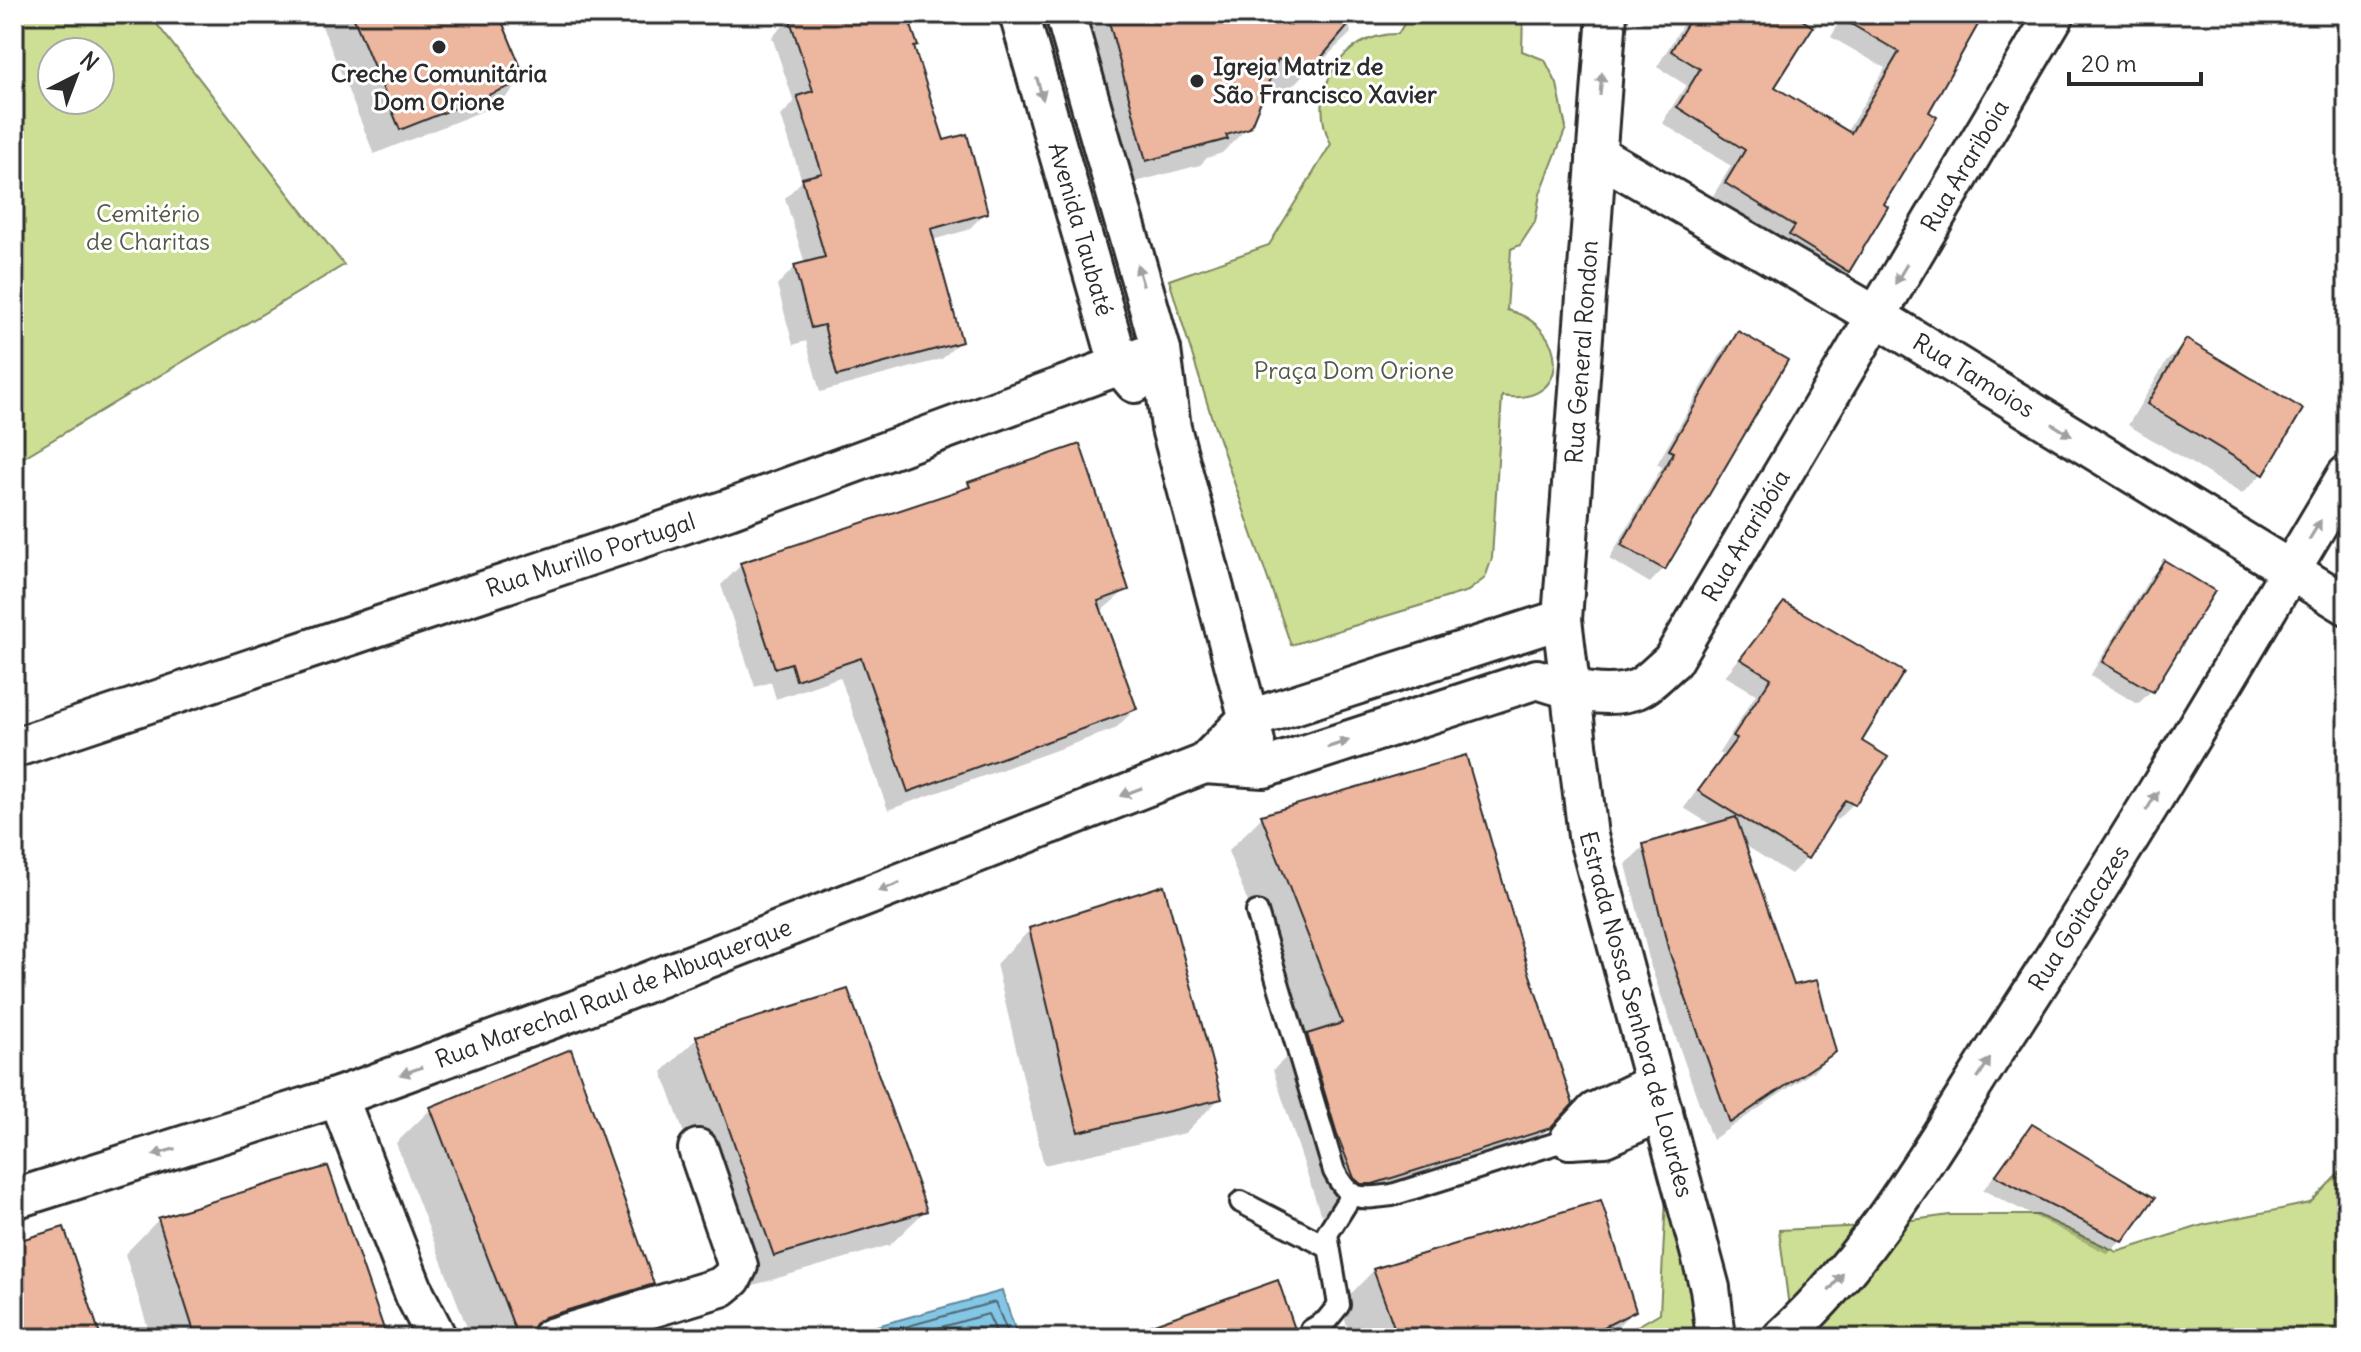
<svg xmlns="http://www.w3.org/2000/svg" width="2361" height="1352" viewBox="0 0 2361 1352" font-family="Delius,sans-serif">
  <style>
    .green { fill: #ccdf94; stroke: #7c8560; stroke-width: 2; fill-rule: evenodd }
    .water { fill: #84c6e5; stroke: #60889b; stroke-width: 2 }
    .shadow { fill: #0003 }
    .lines { fill: none; stroke-linecap: round; stroke-linejoin: round }
    .shore { stroke: #4f6975; stroke-width: 2 }
    .building { fill: #ecb69f; stroke: #2b2b2b; stroke-width: 2 }
    .service-casing { stroke: #2b2b2b; stroke-width: 26 }
    .minor-casing { stroke: #2b2b2b; stroke-width: 44 }
    .service { stroke: #fff; stroke-width: 20 }
    .minor { stroke: #fff; stroke-width: 38 }
    .oneway { fill: #a0a0a0 }
    .poi-dot { fill: #2b2b2b; stroke: #fff; stroke-width: 3 }
    .labels { text-anchor: middle; stroke-width: 6; stroke-linejoin: round; paint-order: stroke }
    .poi-label { font-size: 24px; font-weight: bold; fill: #2b2b2b; stroke: #fff; text-anchor: start }
    .street-label { font-size: 24px; fill: #2b2b2b; stroke: #fff }
    .park-label { font-size: 24px; fill: #535845; stroke: #fff }
  </style>
  <rect width="100%" height="100%" fill="#fff"/>
  <filter id="ink" filterUnits="userSpaceOnUse"><feTurbulence type="fractalNoise" baseFrequency=".0125" numOctaves="2"/><feDisplacementMap in="SourceGraphic" scale="16" xChannelSelector="R" yChannelSelector="G"/><feConvolveMatrix kernelMatrix="1 2 1 2 8 2 1 2 1" color-interpolation-filters="sRGB"/></filter>
  <g filter="url(#ink)">
    <g class="green">
      <path d="M14,14H149L344,265L14,463ZM100,52V100H52V52Z"/>
      <path d="M1410,14H1523L1522,51L1545,60L1557,84L1566,128L1540,194L1535,222L1520,245L1511,249L1507,310C1570,325 1573,408 1502,396L1492,558L1485,578L1468,591L1291,645L1214,425L1169,280L1269,245L1331,144C1305,94 1341,33 1398,34Z"/>
      <polygon points="2347,1165 2347,1338 1793,1338 1779,1230 1868,1226 1950,1215 2038,1215 2117,1252 2203,1225 2310,1203"/>
      <polygon points="1666,1198 1706,1338 1617,1338 1660,1313"/>
    </g>
    <polygon class="water" points="1002,1291 1018,1338 845,1335"/>
    <g class="shadow">
      <polygon points="317,14 497,14 524,79 498,105 374,154"/>
      <polygon points="805,14 904,14 943,142 986,212 968,230 932,240 960,341 942,359 820,392 806,341 793,345 777,285 795,267 805,264 785,198 802,181 781,116 794,102 772,37 790,19"/>
      <polygon points="1075,14 1347,14 1351,33 1325,58 1317,60 1283,96 1264,89 1248,127 1222,153 1207,158 1200,165 1120,186"/>
      <polygon points="1689,14 1789,14 1772,88 1846,133 1885,68 1831,37 1844,14 1962,14 1926,113 1848,270 1832,286 1711,199 1731,166 1662,123 1686,85 1657,67"/>
      <polygon points="1738,333 1785,361 1663,569 1650,583 1609,559 1662,467 1657,464 1725,347"/>
      <polygon points="2186,342 2262,474 2242,494 2128,425 2166,362"/>
      <polygon points="969,483 1127,589 1100,612 1135,709 1115,729 888,810 840,677 776,699 771,682 755,687 721,585 741,565 961,492"/>
      <polygon points="2347,555 2347,578 2337,572"/>
      <polygon points="2164,563 2212,591 2151,691 2138,704 2090,676 2151,576"/>
      <polygon points="1784,604 1859,742 1853,804 1837,820 1832,817 1807,858 1791,874 1743,844 1792,987 1834,1051 1815,1070 1712,1140 1651,967 1626,864 1644,846 1713,826 1684,808 1723,755 1719,753 1756,694 1725,676"/>
      <polygon points="1262,817 1550,1127 1514,1162 1337,1218 1326,1217 1320,1213 1273,1070 1302,1042 1228,851"/>
      <polygon points="1031,929 1220,1098 1185,1133 1044,1165 996,964"/>
      <polygon points="697,1038 925,1211 890,1245 740,1289 662,1072"/>
      <polygon points="431,1109 651,1284 617,1318 551,1338 471,1338 396,1143"/>
      <polygon points="2032,1126 2122,1240 2108,1254 1983,1190"/>
      <polygon points="159,1219 385,1338 151,1338 125,1254"/>
      <polygon points="1374,1270 1633,1311 1606,1338 1351,1338 1340,1305"/>
    </g>
    <g class="lines">
      <g class="shore">
        <polyline points="865,1338 995,1302 1010,1338"/>
        <polyline points="902,1338 988,1314 999,1338"/>
      </g>
    </g>
    <g class="building">
      <polygon points="352,14 499,14 526,80 400,130"/>
      <polygon points="788,14 907,14 918,46 914,47 944,140 967,134 988,213 931,229 962,342 837,376 824,325 811,328 794,265 825,257 802,178 822,173 797,96 813,91"/>
      <polygon points="1107,14 1358,14 1310,71 1278,59 1250,128 1226,135 1228,139 1146,161"/>
      <polygon points="1693,14 1793,14 1813,27 1775,87 1851,133 1899,52 1834,14 1984,14 1929,112 1937,117 1884,204 1888,207 1849,272 1789,235 1795,226 1725,183 1745,150 1677,107 1700,69 1671,51"/>
      <polygon points="1738,331 1788,360 1665,570 1621,545 1674,452 1669,450"/>
      <polygon points="2186,339 2303,409 2264,475 2147,404"/>
      <polygon points="1080,444 1129,590 1098,601 1137,709 908,792 861,658 796,680 791,663 775,668 740,563 970,487 968,482"/>
      <polygon points="2164,560 2215,591 2153,692 2102,662"/>
      <polygon points="1784,602 1904,672 1862,741 1888,757 1855,805 1845,800 1808,859 1698,791 1737,738 1733,736 1771,678 1740,659"/>
      <polygon points="1466,755 1528,969 1573,1104 1551,1128 1373,1184 1361,1184 1354,1178 1337,1134 1307,1034 1342,1023 1261,815"/>
      <polygon points="1736,817 1794,985 1817,980 1836,1052 1730,1123 1668,948 1643,844"/>
      <polygon points="1164,885 1222,1099 1078,1132 1029,928"/>
      <polygon points="848,989 927,1211 774,1256 696,1036"/>
      <polygon points="571,1049 654,1284 545,1317 535,1324 530,1333 518,1337 430,1107"/>
      <polygon points="2032,1124 2155,1198 2123,1242 1995,1176"/>
      <polygon points="328,1166 387,1338 196,1338 158,1218"/>
      <polygon points="1601,1200 1636,1311 1582,1338 1398,1338 1373,1269"/>
      <polygon points="64,1227 101,1338 14,1338 14,1242"/>
      <polygon points="1278,1280 1298,1338 1130,1338 1129,1333"/>
    </g>
    <g class="lines">
      <defs>
        <g id="service">
          <path d="M1257,912L1334,1171C1350,1202 1360,1199 1392,1195L1570,1139"/>
          <polyline points="1241,1202 1328,1247"/>
          <polyline points="1311,1330 1326,1321 1339,1305 1327,1234 1352,1194"/>
        </g>
        <g id="minor">
          <path id="s1" d="M1019,14L1119,364L1135,383"/>
          <polyline points="1065,14 1161,350 1171,428 1255,742"/>
          <path id="s2" d="M1607,14L1562,619L1588,836L1710,1288L1716,1338"/>
          <path id="s3" d="M1596,154L1876,316L2347,605"/>
          <path id="s4" d="M14,748L729,509L1161,350"/>
          <path id="s5" d="M1204,764L1264,768L1537,679C1567,689 1606,701 1637,689C1649,684 1662,669 1672,661L2055,14"/>
          <polyline points="338,1097 415,1295 437,1338"/>
          <polyline points="1570,1139 1595,1112 1654,1084"/>
          <polyline points="1570,1139 1604,1137 1663,1111"/>
          <path id="s6" d="M14,1199L338,1097L576,1010L1204,764L1247,720L1562,619"/>
          <polyline points="551,1338 721,1287 732,1278 738,1266 698,1149"/>
          <path id="s7" d="M1782,1338C1871,1257 1933,1147 1997,1047C2119,860 2233,667 2347,475"/>
        </g>
      </defs>
      <use href="#service" class="service-casing"/>
      <use href="#minor" class="minor-casing"/>
      <use href="#service" class="service"/>
      <use href="#minor" class="minor"/>
    </g>
    <defs><path id="oneway-solid" d="M-6-.8H1V-3.2L6.5 0L1 3.2V.8H-6Z" transform="scale(2)"/></defs>
    <g class="oneway">
      <use href="#oneway-solid" transform="translate(1601 84) rotate(-85)"/>
      <use href="#oneway-solid" transform="translate(1040 89) rotate(74)"/>
      <use href="#oneway-solid" transform="translate(1901 274) rotate(121)"/>
      <use href="#oneway-solid" transform="translate(1140 275) rotate(-106)"/>
      <use href="#oneway-solid" transform="translate(2062 430) rotate(32)"/>
      <use href="#oneway-solid" transform="translate(2315 530) rotate(-59)"/>
      <use href="#oneway-solid" transform="translate(1338 744) rotate(-18)"/>
      <use href="#oneway-solid" transform="translate(1131 792) rotate(159)"/>
      <use href="#oneway-solid" transform="translate(2152 801) rotate(-59)"/>
      <use href="#oneway-solid" transform="translate(889 887) rotate(159)"/>
      <use href="#oneway-solid" transform="translate(1984 1068) rotate(-57)"/>
      <use href="#oneway-solid" transform="translate(411 1071) rotate(160)"/>
      <use href="#oneway-solid" transform="translate(164 1152) rotate(163)"/>
      <use href="#oneway-solid" transform="translate(1836 1282) rotate(-51)"/>
    </g>
  </g>
  <g class="poi-dot">
    <circle cx="439" cy="47" r="8"/>
    <circle cx="1197" cy="81" r="8"/>
  </g>
  <g class="labels">
    <g class="poi-label">
      <text x="1213" y="75">Igreja Matriz de<tspan x="1213" dy="28">São Francisco Xavier</tspan></text>
      <text x="439" y="82" text-anchor="middle">Creche Comunitária<tspan x="439" dy="28">Dom Orione</tspan></text>
    </g>
    <g class="street-label">
      <text dy="8" stroke="none"><textPath href="#s5" startOffset="1070">Rua Arariboia</textPath></text>
      <text dy="8" stroke="none"><textPath href="#s1" startOffset="224">Avenida Taubaté</textPath></text>
      <text transform="translate(1582 352) rotate(-86)" y="8">Rua General Rondon</text>
      <text dy="8" stroke="none"><textPath href="#s3" startOffset="438">Rua Tamoios</textPath></text>
      <text dy="8" stroke="none"><textPath href="#s5" startOffset="640">Rua Araribóia</textPath></text>
      <text dy="8" stroke="none"><textPath href="#s4" startOffset="608">Rua Murillo Portugal</textPath></text>
      <text dy="8" stroke="none"><textPath href="#s7" startOffset="516">Rua Goitacazes</textPath></text>
      <text dy="8" stroke="none"><textPath href="#s6" startOffset="634">Rua Marechal Raul de Albuquerque</textPath></text>
      <text dy="8" stroke="none"><textPath href="#s2" startOffset="1010">Estrada Nossa Senhora de Lourdes</textPath></text>
    </g>
    <g class="park-label">
      <text x="148" y="222">Cemitério<tspan x="148" dy="28">de Charitas</tspan></text>
      <text x="1354" y="379">Praça Dom Orione</text>
    </g>
  </g>
  <rect width="2361" height="1352" fill="none" stroke="#fff" stroke-width="48"/>
  <rect x="24" y="24" width="2313" height="1304" fill="none" stroke="#2b2b2b" stroke-width="3" filter="url(#ink)"/>
  <g transform="translate(76 76) rotate(42)"><circle r="38" fill="#ffffff" stroke="#aaaaaa" stroke-width="2"/>
  <path d="M0-6L14 30L0 20L-14 30Z" fill="#2b2b2b"/>
  <text y="-12" font-size="22" font-weight="bold" text-anchor="middle" fill="#2b2b2b">N</text>
  </g>
  <path d="M2069 72v12h132v-12" fill="none" stroke="#2b2b2b" stroke-width="4"/>
  <text x="2081" y="72" font-size="24" fill="#2b2b2b" stroke="#ffffff" stroke-width="6" paint-order="stroke">20 m</text>
</svg>
